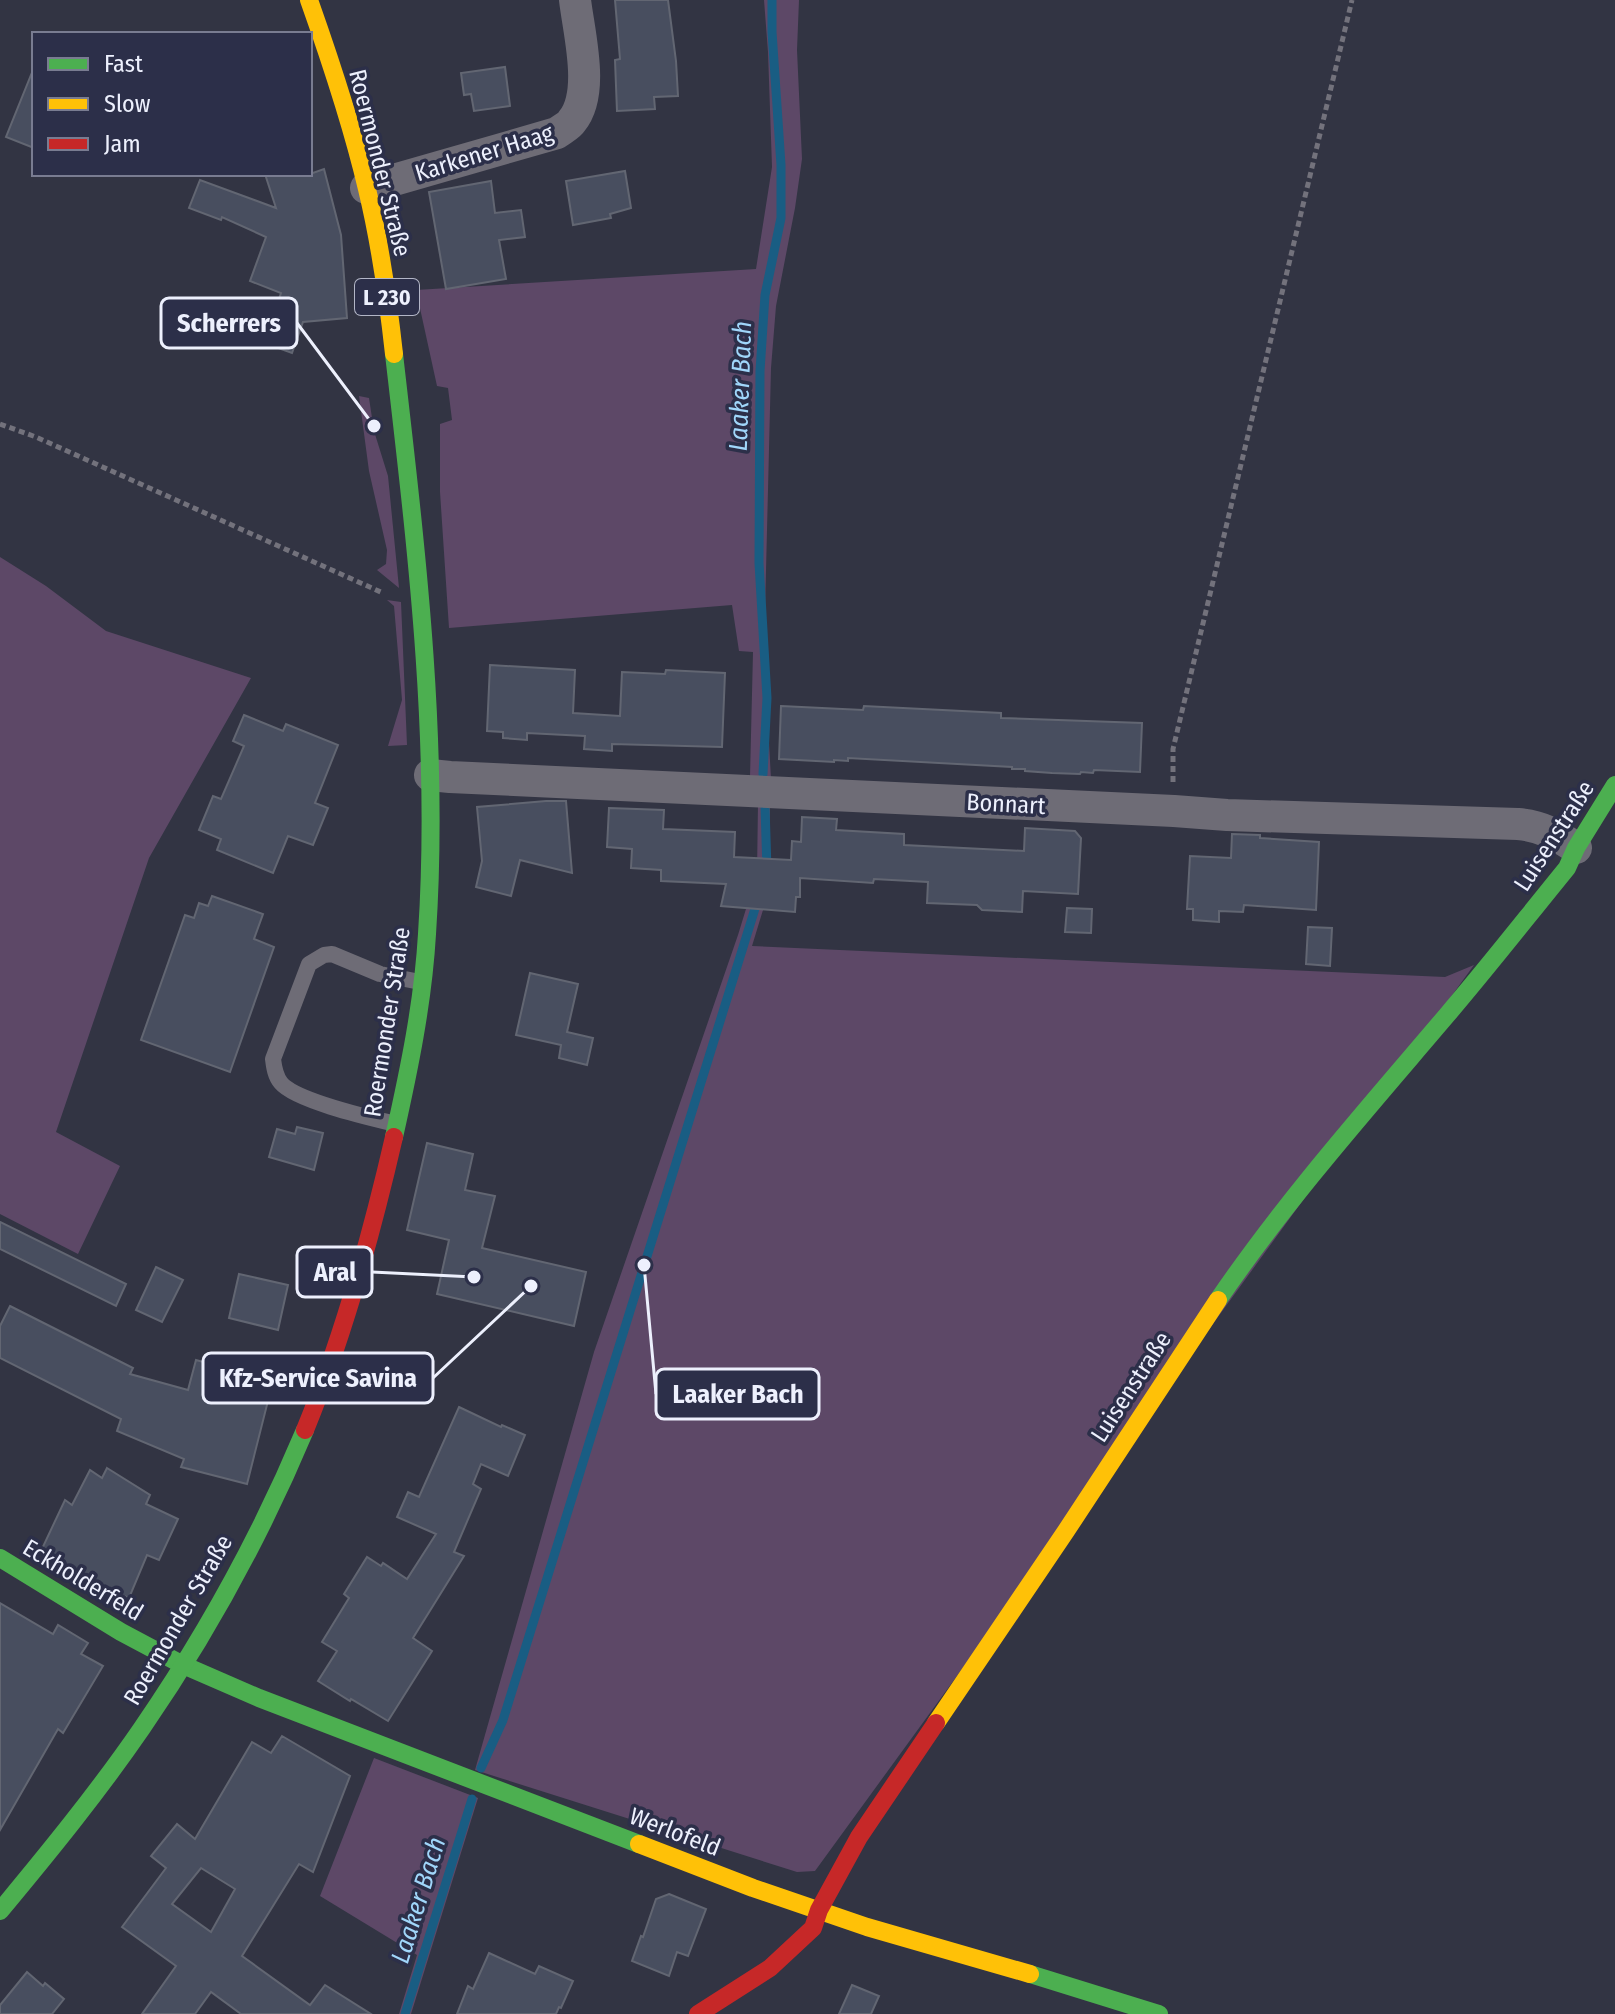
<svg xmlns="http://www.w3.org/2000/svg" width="1615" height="2014" viewBox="0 0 1615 2014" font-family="'Fira Sans Condensed',sans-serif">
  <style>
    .green { fill: #5d4867 }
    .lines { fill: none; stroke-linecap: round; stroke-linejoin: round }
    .stream { stroke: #195d83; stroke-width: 9 }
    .building { fill: #484e5f; stroke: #626672; stroke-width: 2; fill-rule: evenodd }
    .path { stroke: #73727c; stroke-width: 5; stroke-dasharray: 6 4; stroke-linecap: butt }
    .lane { stroke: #6e6c76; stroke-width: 16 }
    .street { stroke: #6e6c76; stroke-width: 32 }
    .fast { stroke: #4caf50; stroke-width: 18 }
    .slow { stroke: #ffc107; stroke-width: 18 }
    .jam { stroke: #c62828; stroke-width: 18 }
    .labels { text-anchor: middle; stroke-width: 7; stroke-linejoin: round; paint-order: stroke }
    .shield { fill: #2c2f49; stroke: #b3b6c7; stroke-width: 2 }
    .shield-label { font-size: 22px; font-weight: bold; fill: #edf0fd }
    .street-label { font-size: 24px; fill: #edf0fd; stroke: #2c2f49 }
    .water-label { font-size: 26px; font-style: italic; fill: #a0d6fa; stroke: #2c2f49 }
    .leader { fill: none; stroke: #edf0fd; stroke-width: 3 }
    .callout-dot { fill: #edf0fd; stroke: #2c2f49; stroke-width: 3 }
    .callout { fill: #2c2f49; stroke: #edf0fd; stroke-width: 3 }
    .callout-label { font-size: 26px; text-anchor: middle; font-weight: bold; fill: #edf0fd }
  </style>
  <rect width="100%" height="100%" fill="#323443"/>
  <g class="green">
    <polygon points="764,0 799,0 797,50 802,159 795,208 776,306 771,368 764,652 771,779 750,777 753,652 739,651 732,605 449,628 440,492 440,424 452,420 448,388 437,386 416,290 756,269 772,167 768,52"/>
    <polygon points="359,396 369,398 374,431 388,476 399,588 377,570 386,564 387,550 369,471"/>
    <polygon points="0,557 46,586 106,631 251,678 149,858 56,1132 120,1166 78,1254 0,1214"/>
    <polygon points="387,600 401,602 407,745 388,746 402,700 394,606"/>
    <polygon points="770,802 770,868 767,897 752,946 1445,977 1474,965 815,1871 797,1872 475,1770 594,1352 738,935 757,873 758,803"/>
    <polygon points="374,1758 478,1798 411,2014 399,2014 417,1955 320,1896"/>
  </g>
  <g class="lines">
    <g class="stream">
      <polyline points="763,774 767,698 759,563 760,371 765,295 781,218 781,165 772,32 772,0"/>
      <polyline points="765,806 767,870"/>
      <polyline points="481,1768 503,1720 758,899"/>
      <polyline points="405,2014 472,1799"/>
    </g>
  </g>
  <g class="building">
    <polygon points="615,0 668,0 676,61 678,96 654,97 655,109 617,111 615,60 620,59"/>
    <polygon points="505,67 510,106 474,111 471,94 464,95 461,73"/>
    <polygon points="33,70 34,70 34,148 6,137"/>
    <polygon points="324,169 341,235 347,318 303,322 292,353 264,343 281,293 250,281 266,237 222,217 221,220 189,208 200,180 276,208 265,174 310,174"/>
    <polygon points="625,171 631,208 610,214 611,218 573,225 566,181"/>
    <polygon points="491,181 495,213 521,210 525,237 499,240 506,279 446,289 429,192"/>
    <polygon points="490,665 575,670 573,713 620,716 622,672 665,674 666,670 725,673 722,747 612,744 612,751 584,749 585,736 527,733 527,740 503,738 503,732 487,731"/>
    <polygon points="781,706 863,710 864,706 1001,713 1001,718 1142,723 1140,772 1094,770 1093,773 1081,772 1080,774 1052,773 1025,771 1025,769 1012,769 1012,767 848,758 848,761 834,760 834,762 779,759"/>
    <polygon points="244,715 283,731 286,724 338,745 315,803 328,808 313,845 288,836 273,873 217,850 221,839 199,830 213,796 221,799 244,746 233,741"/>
    <polygon points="546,801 566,801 572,873 520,860 511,896 476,887 482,861 477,807"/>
    <polygon points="609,808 664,810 663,829 735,832 734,857 791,860 792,841 801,842 802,817 837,819 836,830 904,834 904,845 1024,851 1025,828 1075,831 1081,838 1078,894 1023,891 1022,912 982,910 977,905 927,903 928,882 874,879 873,883 800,878 800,897 796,897 795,912 721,906 726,884 661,881 661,870 631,868 632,849 607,847"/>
    <polygon points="1232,834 1260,835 1260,838 1319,842 1316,910 1244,905 1243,912 1219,911 1219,922 1193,920 1193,909 1187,909 1190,856 1231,858"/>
    <polygon points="212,896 263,914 254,939 274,947 230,1072 141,1040 185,915 194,918 199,903 208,906"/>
    <polygon points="1067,908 1092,909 1091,933 1065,932"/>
    <polygon points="1308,927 1332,928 1330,966 1306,964"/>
    <polygon points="530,973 578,984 567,1032 593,1038 587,1065 559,1058 561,1045 516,1035"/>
    <polygon points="297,1127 323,1133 314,1170 269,1157 277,1129 295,1134"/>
    <polygon points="427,1143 473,1154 465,1190 495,1196 482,1248 586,1272 574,1326 437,1294 449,1240 407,1230"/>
    <polygon points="0,1222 126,1284 116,1306 0,1249"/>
    <polygon points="156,1267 183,1280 162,1322 136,1310"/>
    <polygon points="239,1274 288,1285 278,1330 229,1318"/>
    <polygon points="10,1306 133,1368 130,1374 188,1390 196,1360 273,1381 247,1484 181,1467 184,1459 117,1431 121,1419 0,1358 0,1326"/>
    <polygon points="459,1407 501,1427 502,1425 525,1435 508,1476 481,1464 473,1484 481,1489 454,1552 464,1556 413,1638 432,1651 388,1721 351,1699 350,1701 318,1681 337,1651 322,1642 349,1598 344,1594 367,1557 381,1566 383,1563 407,1579 436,1534 397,1517 408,1492 419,1497"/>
    <polygon points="107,1468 150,1495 146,1504 178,1519 159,1560 147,1555 129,1598 75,1575 40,1553 65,1500 72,1505 90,1470 102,1478"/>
    <polygon points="0,1603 53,1634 58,1625 88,1643 81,1654 103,1666 63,1733 58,1729 0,1830"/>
    <path d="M282,1736L350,1776L313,1872L299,1864L242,1956L310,2005L325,1985L371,2014H241L211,1992L195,2014H142L176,1966L122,1927L166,1868L151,1856L177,1824L195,1839L252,1742L271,1753ZM201,1868L235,1889L211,1932L172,1904Z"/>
    <polygon points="669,1894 706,1909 688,1956 677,1952 669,1976 632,1961 641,1936 643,1937 656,1899"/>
    <polygon points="489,1953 535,1974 539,1966 573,1981 561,2008 559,2007 556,2014 457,2014 468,1986 473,1989"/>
    <polygon points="27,1972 43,1986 45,1983 64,1999 52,2014 0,2014 0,2005"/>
    <polygon points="852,1985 879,1996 871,2014 839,2014"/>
  </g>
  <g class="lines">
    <g class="path">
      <polyline points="0,424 36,437 383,593"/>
      <polyline points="1173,782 1173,749 1352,0"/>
    </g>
    <path class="lane" d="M396,1124C371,1118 296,1101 281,1083C275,1076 274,1067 273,1059L309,964L324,955L332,954L380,974L420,982"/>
    <g class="street">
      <path d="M366,188L557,133C562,129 569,126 572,121C595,93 579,34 575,0"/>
      <path d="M430,775L450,777L1174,811L1227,815L1518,824C1542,826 1557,835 1576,848"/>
    </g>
    <g class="fast">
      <path d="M394,1137C409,1070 423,1003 427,934C440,740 416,546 394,354"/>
      <path d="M1218,1300C1287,1199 1368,1108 1447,1015C1488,967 1527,917 1567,868L1576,848L1615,785"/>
      <polyline points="0,1558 121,1632 183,1665 259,1698 639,1844"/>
      <path d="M0,1911C49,1852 98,1792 142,1728C206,1635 261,1535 305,1430"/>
      <polyline points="1030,1974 1159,2014"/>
    </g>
    <g class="slow">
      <path d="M309,0C331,62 352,125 367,189C380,243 388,299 394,354"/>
      <polyline points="936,1723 1066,1531 1218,1300"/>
      <polyline points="639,1844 753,1888 867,1927 1030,1974"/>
    </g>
    <g class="jam">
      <path d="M305,1430C344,1335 371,1237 394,1137"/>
      <polyline points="698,2014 770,1968 813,1928 819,1910 859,1837 936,1723"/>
    </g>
  </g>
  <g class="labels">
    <rect class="shield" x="355" y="279" width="64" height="36" rx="6"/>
    <g class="shield-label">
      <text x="387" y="305">L 230</text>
    </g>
    <g class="street-label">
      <text transform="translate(484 153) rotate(-17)" y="8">Karkener Haag</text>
      <text transform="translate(380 163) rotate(76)" y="8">Roermonder Straße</text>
      <text transform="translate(1006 804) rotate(3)" y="8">Bonnart</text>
      <text transform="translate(1554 836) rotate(-57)" y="8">Luisenstraße</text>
      <text transform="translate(387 1022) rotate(-81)" y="8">Roermonder Straße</text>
      <text transform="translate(1131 1387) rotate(-57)" y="8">Luisenstraße</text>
      <text transform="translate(83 1580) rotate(31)" y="8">Eckholderfeld</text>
      <text transform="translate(178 1620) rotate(-60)" y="8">Roermonder Straße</text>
      <text transform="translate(675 1832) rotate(21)" y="8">Werlofeld</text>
    </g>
    <g class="water-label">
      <text transform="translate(740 386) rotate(-88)" y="9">Laaker Bach</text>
      <text transform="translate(418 1900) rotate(-73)" y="9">Laaker Bach</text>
    </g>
  </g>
  <path class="leader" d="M374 426L297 323M474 1277L372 1272M531 1286L433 1378M644 1265L656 1394"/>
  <g class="callout-dot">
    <circle cx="374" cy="426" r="8"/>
    <circle cx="474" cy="1277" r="8"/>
    <circle cx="531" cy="1286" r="8"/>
    <circle cx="644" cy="1265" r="8"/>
  </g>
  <g class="callout">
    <rect x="161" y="298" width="136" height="50" rx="8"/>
    <rect x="297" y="1247" width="75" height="50" rx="8"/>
    <rect x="203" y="1353" width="230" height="50" rx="8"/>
    <rect x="656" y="1369" width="163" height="50" rx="8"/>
  </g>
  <g class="callout-label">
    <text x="229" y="332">Scherrers</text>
    <text x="335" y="1281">Aral</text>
    <text x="318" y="1387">Kfz-Service Savina</text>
    <text x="738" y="1403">Laaker Bach</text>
  </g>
  <rect x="32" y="32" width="280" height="144" fill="#2c2f49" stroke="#797c91" stroke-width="2"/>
  <rect x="48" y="58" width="40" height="12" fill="#4caf50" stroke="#797c91" stroke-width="2"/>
  <text x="104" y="72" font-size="24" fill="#edf0fd">Fast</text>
  <rect x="48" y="98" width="40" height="12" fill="#ffc107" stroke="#797c91" stroke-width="2"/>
  <text x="104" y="112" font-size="24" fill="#edf0fd">Slow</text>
  <rect x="48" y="138" width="40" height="12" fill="#c62828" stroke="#797c91" stroke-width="2"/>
  <text x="104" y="152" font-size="24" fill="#edf0fd">Jam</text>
</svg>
